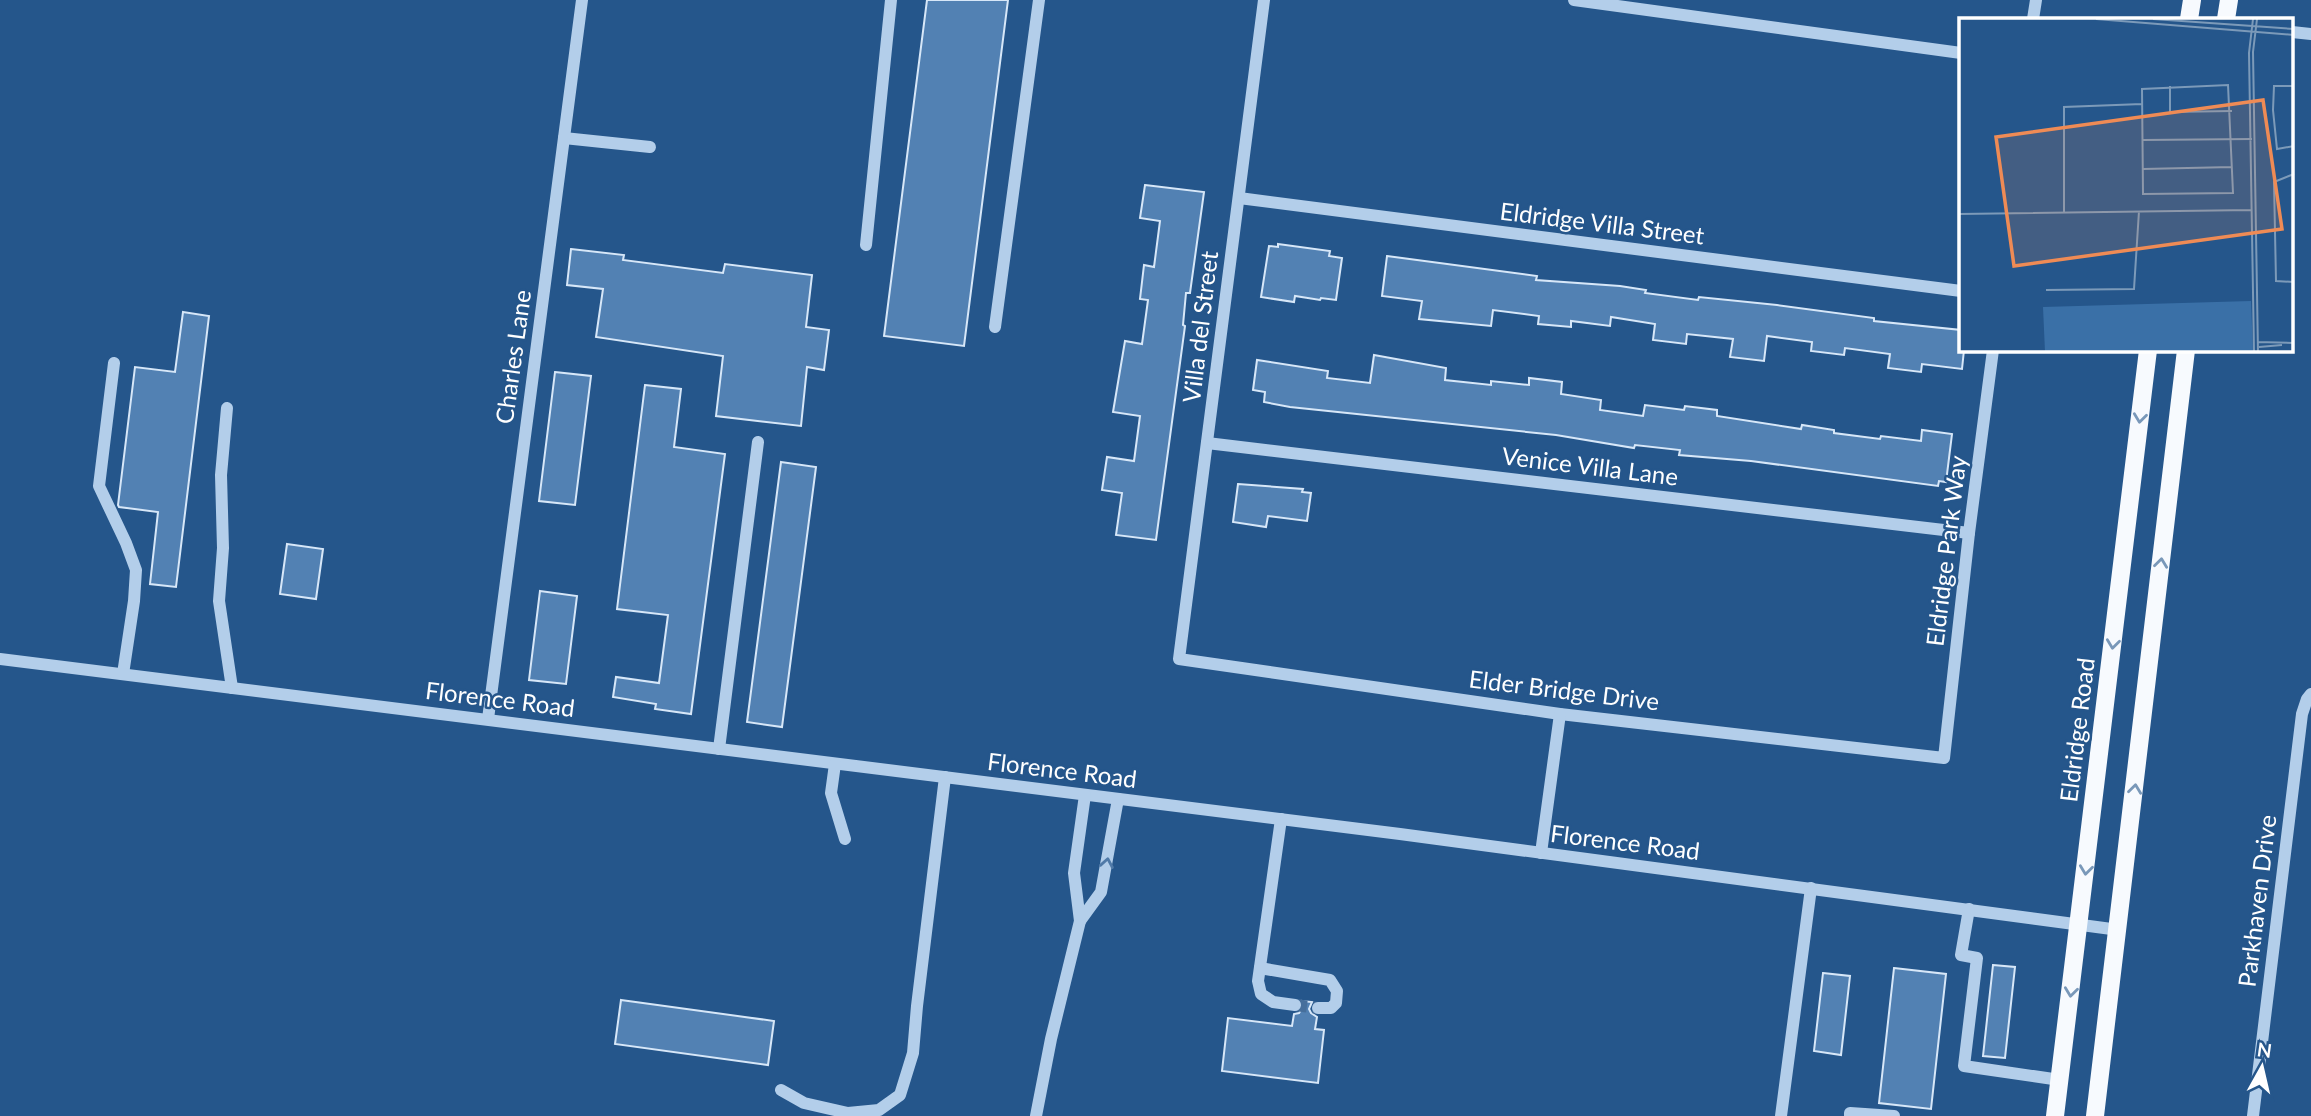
<svg xmlns="http://www.w3.org/2000/svg" width="2311" height="1116" viewBox="0 0 2311 1116" font-family="Lato,sans-serif">
  <style>
    .building { fill: #5281b3; stroke: #d7e7f8; stroke-width: 2 }
    .lines { fill: none; stroke-linecap: round; stroke-linejoin: round }
    .minor-tunnel { stroke: #466f9c; stroke-width: 12; stroke-dasharray: 12 6; stroke-linecap: butt }
    .minor { stroke: #b3ceea; stroke-width: 12 }
    .major { stroke: #f7fafe; stroke-width: 18 }
    .oneway { stroke: #7998b9 }
    .oneway2 { stroke: #507aa8 }
    .labels { text-anchor: middle; stroke-width: 5; stroke-linejoin: round; paint-order: stroke }
    .street-label { font-size: 24px; fill: #fff; stroke: #25568b }
    .inset-road { fill: none; stroke: #7c9ab9; stroke-width: 2 }
    .view { fill: #ef8b55; fill-opacity: 0.15; stroke: #ef8b55; stroke-width: 3.5 }
    .inset-edge { fill: none; stroke: #fff; stroke-width: 3.5 }
  </style>
  <rect width="100%" height="100%" fill="#25568b"/>
  <g class="building">
    <polygon points="927,0 1008,0 964,346 884,336"/>
    <polygon points="1145,185 1204,192 1190,293 1186,293 1183,325 1185,326 1156,540 1116,535 1122,493 1102,490 1107,457 1134,461 1140,416 1113,412 1125,341 1142,344 1148,300 1140,299 1144,265 1154,267 1160,221 1140,218"/>
    <polygon points="1278,244 1330,251 1329,256 1342,258 1336,300 1321,298 1320,300 1295,296 1294,302 1261,297 1269,246 1278,247"/>
    <polygon points="571,249 624,255 623,260 723,273 725,264 812,275 806,327 829,330 824,370 807,367 801,426 716,416 723,356 596,337 603,289 567,285"/>
    <polygon points="1387,256 1537,276 1536,280 1620,286 1646,290 1645,293 1698,300 1699,297 1777,305 1874,318 1874,321 1961,330 1961,350 1964,350 1962,369 1922,364 1921,372 1888,368 1890,354 1845,348 1844,355 1811,351 1812,342 1767,336 1764,361 1730,357 1733,339 1687,334 1686,344 1653,340 1655,324 1611,317 1610,326 1571,321 1571,327 1538,324 1539,316 1493,310 1491,326 1419,319 1422,301 1382,296"/>
    <polygon points="183,312 209,316 176,587 150,584 158,512 119,507 118,505 135,367 175,372"/>
    <polygon points="1374,355 1446,368 1445,380 1491,385 1491,381 1529,385 1529,378 1562,382 1561,394 1601,400 1600,410 1643,416 1645,405 1684,410 1685,406 1717,410 1717,416 1801,429 1802,425 1834,430 1834,433 1880,439 1881,436 1921,441 1922,430 1952,434 1946,482 1939,481 1938,486 1751,461 1679,455 1680,450 1635,445 1634,448 1556,435 1290,407 1264,402 1265,392 1253,390 1257,360 1328,371 1327,378 1370,383"/>
    <polygon points="555,372 591,376 575,505 539,501"/>
    <polygon points="645,385 681,389 674,447 725,454 691,714 655,709 656,704 613,697 616,677 659,683 668,615 617,609"/>
    <polygon points="781,462 816,467 782,727 747,722"/>
    <polygon points="1238,484 1303,489 1302,492 1311,493 1307,521 1268,516 1266,527 1233,522"/>
    <polygon points="287,544 323,549 316,599 280,594"/>
    <polygon points="540,591 577,596 566,684 529,680"/>
    <polygon points="1993,965 2015,967 2005,1058 1983,1056"/>
    <polygon points="1894,968 1946,974 1931,1109 1879,1103"/>
    <polygon points="1823,973 1850,976 1841,1055 1814,1051"/>
    <polygon points="621,1000 774,1021 768,1065 615,1044"/>
    <polygon points="1302,1001 1312,1002 1309,1009 1311,1013 1317,1017 1315,1029 1324,1030 1318,1083 1222,1071 1228,1018 1292,1026 1294,1014 1299,1013 1303,1007"/>
  </g>
  <g class="lines">
    <polyline class="minor-tunnel" points="1295,1005 1318,1008"/>
    <g class="minor">
      <polyline points="1264,0 1179,659 1560,714 1944,758 1969,533 1993,350"/>
      <polyline points="1574,0 1961,53"/>
      <polyline points="2033,19 2036,0"/>
      <polyline points="2292,32 2311,34"/>
      <polyline points="564,138 650,147"/>
      <polyline points="1239,198 1961,291"/>
      <polyline points="866,245 891,0"/>
      <polyline points="995,327 1039,0"/>
      <polyline points="114,363 99,486 126,543 136,570 134,601 123,674"/>
      <polyline points="227,408 221,475 223,548 219,601 232,688"/>
      <polyline points="1207,443 1969,533"/>
      <polyline points="0,659 1400,834 2119,930"/>
      <polyline points="488,719 582,0"/>
      <polyline points="719,749 758,442"/>
      <polyline points="835,764 831,793 845,839"/>
      <polyline points="1281,819 1258,981 1261,994 1273,1002 1295,1005"/>
      <polyline points="1541,853 1560,714"/>
      <polyline points="1969,909 1961,955 1977,958 1964,1066 2060,1080"/>
      <polyline points="1080,921 1101,892 1118,799"/>
      <polyline points="1260,968 1330,980 1337,991 1336,1003 1331,1008 1318,1008"/>
      <polyline points="781,1090 804,1103 848,1113 879,1110 900,1095 913,1053 917,1006 945,777"/>
      <polyline points="1036,1116 1051,1039 1080,921 1074,873 1085,795"/>
      <polyline points="1781,1116 1811,888"/>
      <polyline points="1850,1116 1850,1113 1894,1116"/>
      <polyline points="2253,1116 2302,714 2307,699 2311,694"/>
    </g>
    <g class="major">
      <polyline points="2189,19 2192,0"/>
      <polyline points="2226,19 2229,0"/>
      <polyline points="2055,1116 2148,350"/>
      <polyline points="2095,1116 2186,350"/>
    </g>
  </g>
  <defs><path id="oneway-chevron" d="M-2-3.5L2.5 0L-2 3.5" fill="none" stroke-width="1.6" stroke-linecap="round" stroke-linejoin="round" transform="scale(1.75)"/></defs>
  <g class="oneway">
    <use href="#oneway-chevron" transform="translate(2140 418) rotate(97)"/>
    <use href="#oneway-chevron" transform="translate(2161 563) rotate(-83)"/>
    <use href="#oneway-chevron" transform="translate(2113 644) rotate(97)"/>
    <use href="#oneway-chevron" transform="translate(2135 789) rotate(-83)"/>
    <use href="#oneway-chevron" transform="translate(2086 870) rotate(97)"/>
    <use href="#oneway-chevron" transform="translate(2071 992) rotate(97)"/>
  </g>
  <use class="oneway2" href="#oneway-chevron" transform="translate(1107 863) rotate(-80)"/>
  <g class="labels">
    <g class="street-label">
      <text transform="translate(1602 224) rotate(7)" y="8">Eldridge Villa Street</text>
      <text transform="translate(1201 327) rotate(-83)" y="8">Villa del Street</text>
      <text transform="translate(514 357) rotate(-82)" y="8">Charles Lane</text>
      <text transform="translate(1590 467) rotate(7)" y="8">Venice Villa Lane</text>
      <text transform="translate(1947 551) rotate(-83)" y="8">Eldridge Park Way</text>
      <text transform="translate(1564 691) rotate(7)" y="8">Elder Bridge Drive</text>
      <text transform="translate(500 700) rotate(7)" y="8">Florence Road</text>
      <text transform="translate(2078 730) rotate(-83)" y="8">Eldridge Road</text>
      <text transform="translate(1062 771) rotate(7)" y="8">Florence Road</text>
      <text transform="translate(1625 843) rotate(7)" y="8">Florence Road</text>
      <text transform="translate(2258 901) rotate(-83)" y="8">Parkhaven Drive</text>
    </g>
  </g>
  <g transform="translate(1959 18)">
    <rect width="334" height="334" fill="#25568b"/>
    <path d="M292,283L294,334H86L84,289Z" fill="#3a70a7"/>
    <path class="inset-road" d="M137,1L335,17M194,1L335,11M294,1L290,35L295,334M298,1L294,34L299,334M269,67L274,175L184,176L183,71ZM211,68V94L273,93M335,68H315L314,92L318,131L335,128M184,122L293,121M184,151L273,149M335,156L315,164L317,263L335,264M105,194V89L183,86M0,196L292,192M87,272L175,271L180,193M298,324L335,325M300,329L323,327"/>
    <path class="view" d="M304,82L323,211L55,248L37,119Z"/>
    <rect width="334" height="334" class="inset-edge"/>
  </g>
  <g transform="translate(2262 1067) rotate(8)" stroke="#25568b" stroke-width="5" paint-order="stroke">
  <path d="M0-5L12 26L0 18L-12 26Z" fill="#ffffff"/>
  <text y="-10" font-size="19" font-weight="bold" text-anchor="middle" fill="#ffffff">N</text>
  </g>
</svg>
